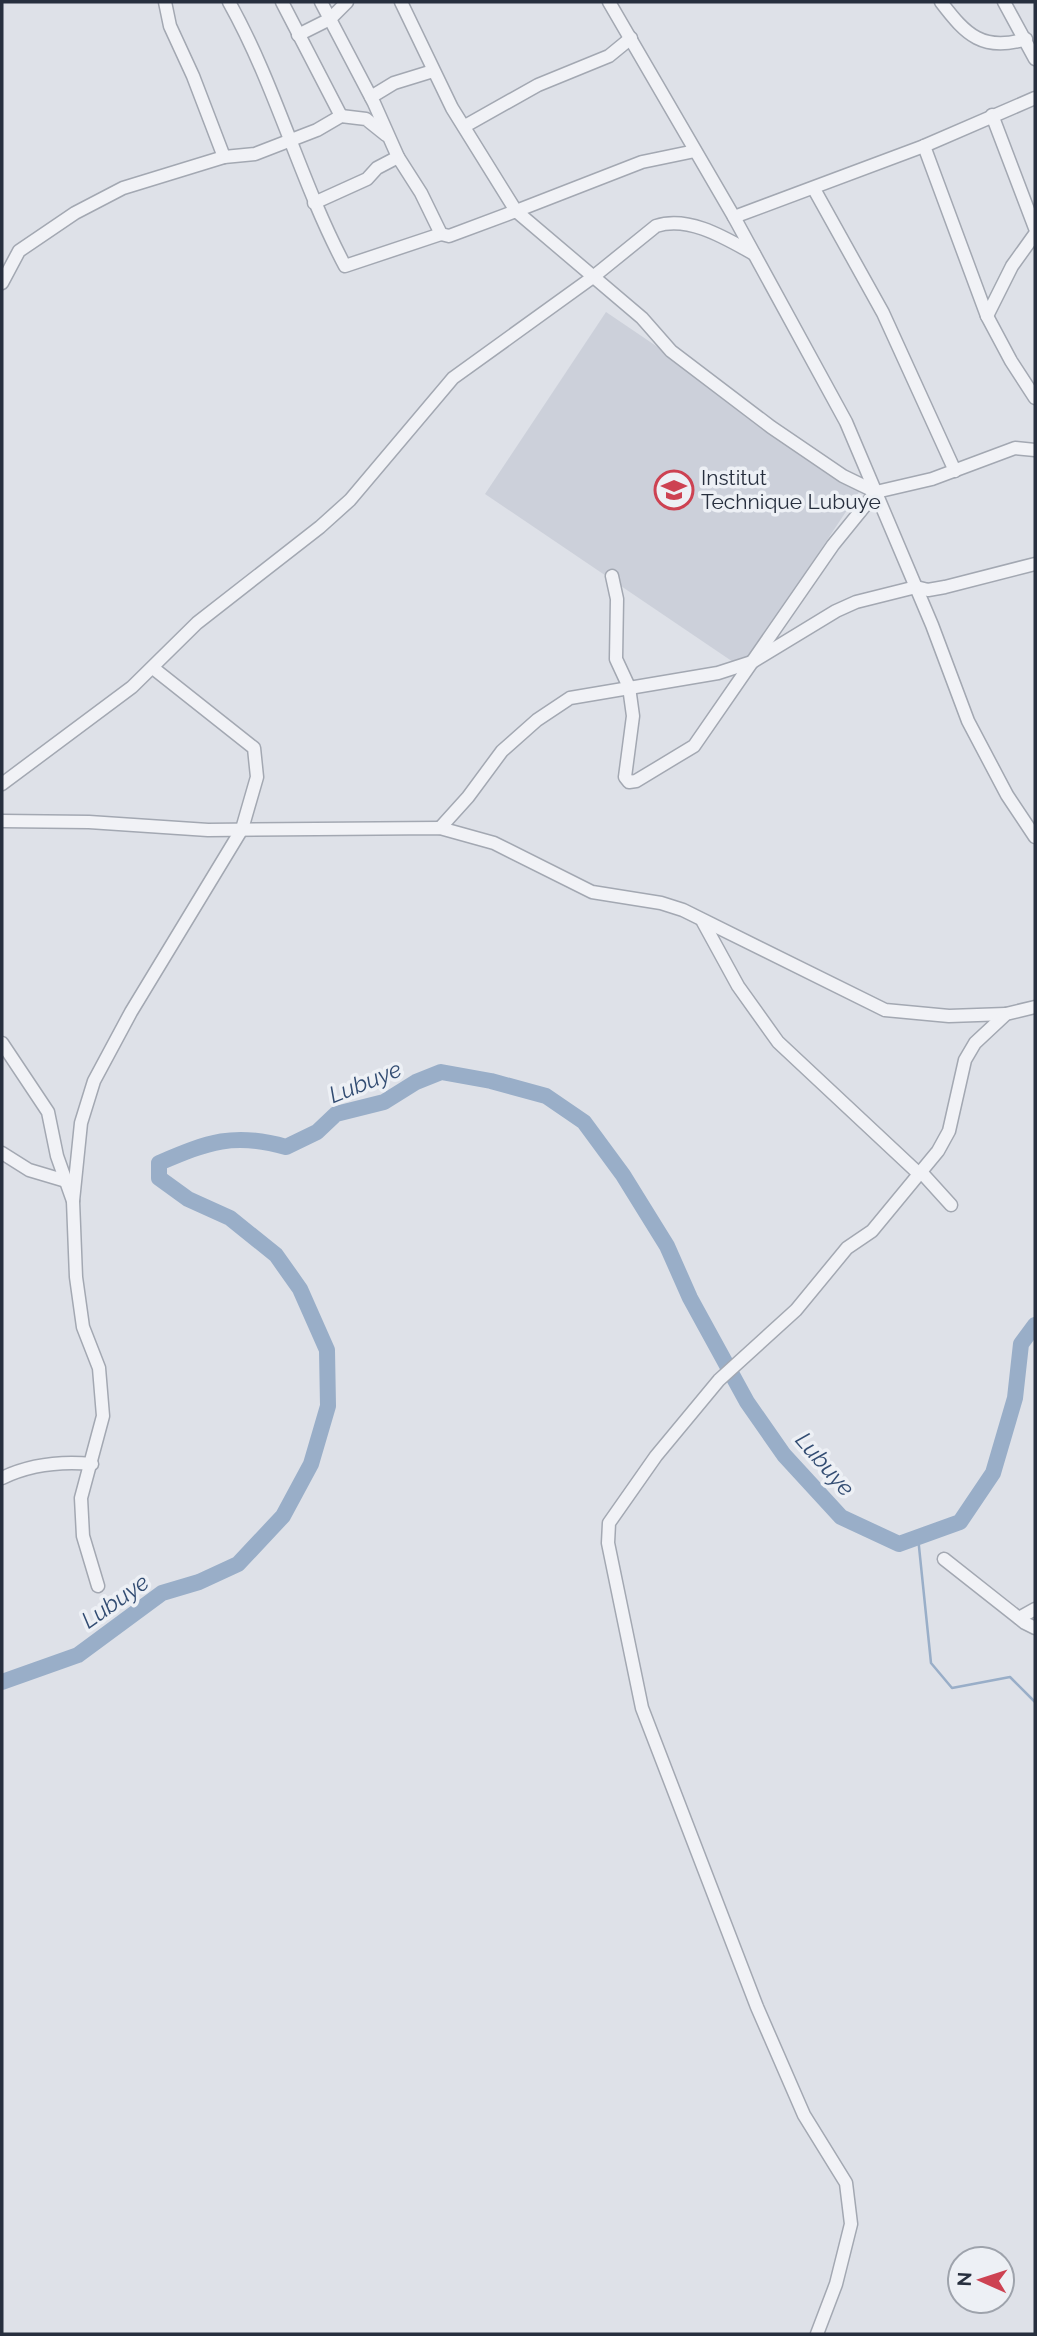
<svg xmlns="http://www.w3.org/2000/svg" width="1037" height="2336" viewBox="0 0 1037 2336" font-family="Raleway,sans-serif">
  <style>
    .built { fill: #ccd0da }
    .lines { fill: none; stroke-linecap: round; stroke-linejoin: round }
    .stream { stroke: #99aec8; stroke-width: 2.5 }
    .river { stroke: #99aec8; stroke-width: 16 }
    .minor-casing { stroke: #a3a8b2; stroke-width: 15 }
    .minor { stroke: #f1f2f6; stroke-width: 12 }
    .labels { text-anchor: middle; stroke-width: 7; stroke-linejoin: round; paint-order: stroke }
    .poi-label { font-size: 21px; fill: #272f3e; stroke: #edf0f5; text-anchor: start }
    .water-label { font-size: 23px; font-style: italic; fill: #324c72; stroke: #edf0f5 }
  </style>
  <rect width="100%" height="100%" fill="#dee1e8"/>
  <polygon class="built" points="606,312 863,486 742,668 485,494"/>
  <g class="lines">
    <polyline class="stream" points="918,1537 931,1663 952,1688 1010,1677 1035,1702"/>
    <path class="river" d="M2,1682L78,1655L162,1593L199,1582L238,1564L283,1516L311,1464L328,1406L327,1350L300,1289L276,1255L230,1218L188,1199L159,1178V1163C208,1142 234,1132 286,1147L317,1132L336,1114L384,1102L416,1082L441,1072L491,1081L546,1096L584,1122L623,1175L667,1246L690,1298L747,1402L784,1455L841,1517L899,1544L960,1522L993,1473L1015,1398L1021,1344L1035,1325"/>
    <defs>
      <g id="minor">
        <polyline points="165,2 170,26 193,76 224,157"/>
        <path d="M229,2C276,86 300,181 345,266L441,234"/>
        <polyline points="282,2 341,116"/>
        <polyline points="321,2 374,103 398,157 421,193 441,234 449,236 516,211 642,318 671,351 771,427 843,476 876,492 833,545 694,746 636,781 629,782 625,777 633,716 629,687 616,659 617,599 612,576"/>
        <polyline points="401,2 452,108 516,211 642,162 695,151"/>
        <polyline points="609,2 734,217 846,422 932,625 968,721 1007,795 1035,837"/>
        <path d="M941,2C966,35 983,52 1026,39"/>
        <polyline points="1004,2 1035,59"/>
        <polyline points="298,35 330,19 347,2"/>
        <polyline points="371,97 394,83 433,71"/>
        <polyline points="992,115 1035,228"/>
        <polyline points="465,126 538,85 609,56 631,38"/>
        <polyline points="924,146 987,316 1011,361 1035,398"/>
        <polyline points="814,189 883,313 955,471"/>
        <polyline points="314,203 367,179 377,168 398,157"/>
        <polyline points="734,217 924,146 1035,98"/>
        <polyline points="2,283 19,251 75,213 123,188 224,157 255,154 317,130 341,116 366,119 386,135"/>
        <polyline points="987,316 1012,266 1035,234"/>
        <polyline points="876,492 932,479 1015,448 1035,450"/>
        <path d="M2,784L132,687L197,623L320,527L350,500L453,378L593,277L656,226C689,215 727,239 754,254"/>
        <polyline points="2,821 89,822 208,830 440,828 494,843 592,892 661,903 683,910 885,1010 949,1016 1006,1014"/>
        <polyline points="440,828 468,797 502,751 537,720 570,698 718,673 752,662 836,611 856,602 916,587 928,590 945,587 1035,564"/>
        <polyline points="703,922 738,986 778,1042 917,1172 922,1173 951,1205"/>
        <polyline points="2,1043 48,1112 57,1156 73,1201 76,1277 83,1327 99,1368 103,1416 81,1498 83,1536 98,1586"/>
        <polyline points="2,1153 29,1170 66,1181"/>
        <polyline points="73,1201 81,1123 94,1081 131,1012 242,829 257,777 254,748 153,668"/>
        <path d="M2,1478C31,1464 60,1461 92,1464"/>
        <polyline points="944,1559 1025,1623 1035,1628"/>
        <polyline points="1019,1618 1035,1609"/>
        <polyline points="817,2334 836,2284 851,2224 846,2183 804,2115 757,2007 642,1708 608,1543 609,1523 656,1456 719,1380 796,1310 847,1248 872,1231 938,1151 949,1131 965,1060 975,1043 1006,1014 1035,1007"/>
      </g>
    </defs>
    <use href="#minor" class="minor-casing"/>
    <use href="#minor" class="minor"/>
  </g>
  <defs>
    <symbol id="school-ring" viewBox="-11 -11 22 22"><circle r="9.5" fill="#edf0f5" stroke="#cd4252" stroke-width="1.5"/><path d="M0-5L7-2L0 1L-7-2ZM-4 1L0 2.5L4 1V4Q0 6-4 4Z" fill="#cd4252"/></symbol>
  </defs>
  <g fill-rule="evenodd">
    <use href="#school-ring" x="652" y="468" width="44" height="44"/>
  </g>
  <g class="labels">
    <g class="poi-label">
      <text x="701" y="485">Institut<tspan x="701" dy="24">Technique Lubuye</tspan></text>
    </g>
    <g class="water-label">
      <text transform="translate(365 1082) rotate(-22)" y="8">Lubuye</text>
      <text transform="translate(825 1464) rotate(49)" y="8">Lubuye</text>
      <text transform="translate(115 1601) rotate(-35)" y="8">Lubuye</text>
    </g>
  </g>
  <rect width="1037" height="2336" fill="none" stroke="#272f3e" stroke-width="7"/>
  <g transform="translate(981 2280) rotate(273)"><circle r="33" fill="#edf0f5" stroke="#9ea3ac" stroke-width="2"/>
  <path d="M0-5L12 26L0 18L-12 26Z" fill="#cd4252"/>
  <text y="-10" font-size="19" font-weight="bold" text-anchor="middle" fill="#272f3e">N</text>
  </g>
</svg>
